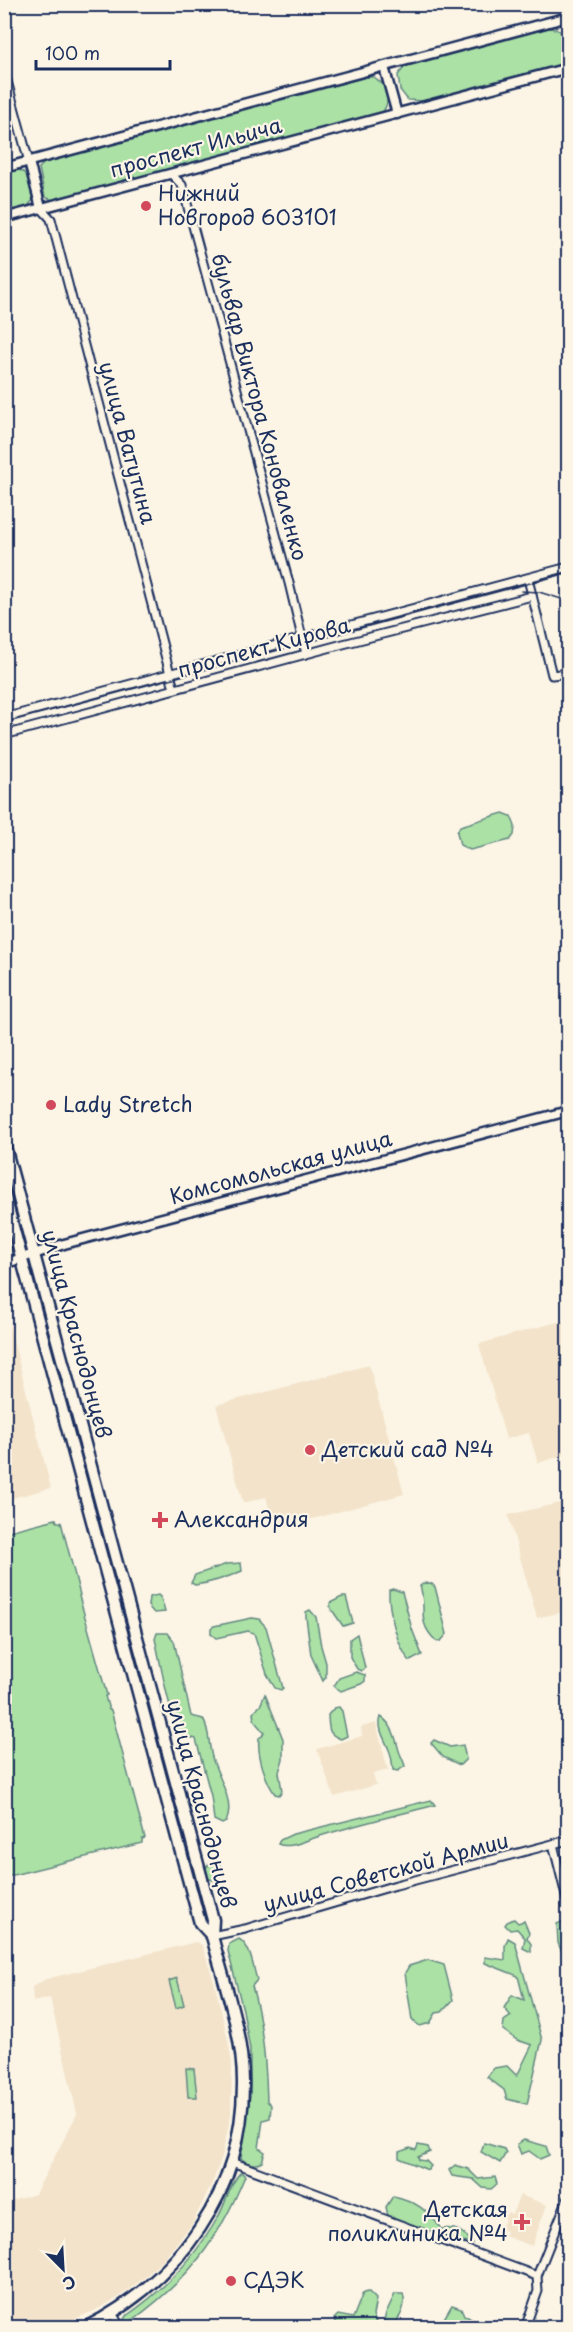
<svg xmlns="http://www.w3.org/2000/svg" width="573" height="2332" viewBox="0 0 573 2332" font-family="'Playpen Sans',sans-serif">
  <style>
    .built { fill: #f3e3cb }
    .green { fill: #abe1a5; stroke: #638882; stroke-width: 1.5 }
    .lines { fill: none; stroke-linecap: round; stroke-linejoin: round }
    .minor-casing { stroke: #1b2f5e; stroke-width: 11 }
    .tertiary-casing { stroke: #1b2f5e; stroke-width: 13 }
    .secondary-casing { stroke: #1b2f5e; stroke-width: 15 }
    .minor { stroke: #fcf5e5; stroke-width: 7 }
    .tertiary { stroke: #fcf5e5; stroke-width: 8 }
    .secondary { stroke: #fcf5e5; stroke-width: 10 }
    .tram { stroke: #1b2f5e; stroke-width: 1.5 }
    .poi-dot { fill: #d1495b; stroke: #fcf5e5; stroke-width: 2 }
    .labels { text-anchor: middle; stroke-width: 4.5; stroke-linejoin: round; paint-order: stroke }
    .street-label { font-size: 21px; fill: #1b2f5e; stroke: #fcf5e5 }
    .poi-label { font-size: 21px; fill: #1b2f5e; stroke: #fcf5e5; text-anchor: start }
  </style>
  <rect width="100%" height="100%" fill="#fcf5e5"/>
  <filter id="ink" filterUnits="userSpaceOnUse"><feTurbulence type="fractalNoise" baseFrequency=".0167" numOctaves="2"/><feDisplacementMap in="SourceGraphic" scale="12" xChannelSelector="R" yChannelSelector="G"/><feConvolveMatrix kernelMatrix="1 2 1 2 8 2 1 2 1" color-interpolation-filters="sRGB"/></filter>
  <g filter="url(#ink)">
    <g class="built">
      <polygon points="5,1308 51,1488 5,1500 4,1500"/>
      <polygon points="568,1319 568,1454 538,1463 529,1433 506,1439 479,1344"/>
      <polygon points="369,1365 404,1494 275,1529 266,1497 243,1503 216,1405"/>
      <polygon points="568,1501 568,1636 562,1612 537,1618 508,1515"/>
      <polygon points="376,1723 388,1770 373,1774 376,1785 334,1797 317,1749 362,1736 361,1727"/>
      <polygon points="196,1942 202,1945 214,1981 228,2040 232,2064 231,2114 222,2157 213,2181 192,2224 164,2259 144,2278 119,2297 94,2311 55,2327 5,2328 5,2203 35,2194 77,2114 50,1998 33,2002 32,1987 46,1979"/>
      <polygon points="520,2195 547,2205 532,2246 504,2236 506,2231 501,2229 507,2212 512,2214"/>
    </g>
    <g class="green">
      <path d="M547,28C570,28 570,47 568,65L423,101L408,100L400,90L398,75L407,64Z"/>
      <path d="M365,77H374L385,86C388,98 389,105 381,114L55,201L45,197L39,168L46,161Z"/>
      <polygon points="19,170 27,174 33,200 27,207 5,213 5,173"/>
      <polygon points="503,813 511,816 515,826 514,835 510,840 470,850 460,845 457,832 460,826"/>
      <polygon points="56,1519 57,1522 61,1522 80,1595 79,1596 107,1695 105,1696 109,1710 111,1710 145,1838 142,1839 142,1843 5,1877 5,1532"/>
      <path d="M241,1563L242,1571C226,1578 211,1583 195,1585L191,1583L195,1575L227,1564Z"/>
      <path d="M424,1583L432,1584L435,1587L447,1634L441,1641H436C415,1620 428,1610 420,1586Z"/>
      <path d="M393,1589L402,1592L412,1629L422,1655L410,1661C397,1647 388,1609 389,1590Z"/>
      <polygon points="158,1595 161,1598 165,1612 154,1613 148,1606 149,1597"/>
      <polygon points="342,1597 346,1597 353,1623 343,1626 330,1607 330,1603"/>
      <polygon points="310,1610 316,1617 321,1646 326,1663 326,1677 323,1681 311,1655 306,1617 306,1612"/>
      <polygon points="252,1618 259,1619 266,1627 283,1688 281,1690 275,1688 267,1674 254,1633 248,1631 216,1638 211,1634 211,1628 214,1626"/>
      <path d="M157,1633H168L174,1641L191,1716L203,1719C210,1731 208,1743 212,1757C217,1776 236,1802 226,1822L222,1824L214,1820L211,1796L196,1739C192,1738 187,1738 183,1735C170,1724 160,1658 155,1639Z"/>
      <polygon points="357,1634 365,1668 361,1671 357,1669 350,1657 350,1639"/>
      <polygon points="356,1672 365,1675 365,1681 361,1684 341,1691 334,1686 339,1678"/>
      <path d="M265,1694L283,1739V1759L279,1772L282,1791L279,1795L275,1794C265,1780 257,1755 259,1738L262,1736L264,1732C258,1726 253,1721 253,1712L260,1706Z"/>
      <path d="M339,1707L342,1711L347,1736L341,1739C327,1734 329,1728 328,1715L334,1708Z"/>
      <path d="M381,1717C392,1724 395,1736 398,1747C399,1753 403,1759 405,1766L398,1771L393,1770C392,1763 392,1756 389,1750C385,1739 377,1729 381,1717Z"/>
      <polygon points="434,1740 450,1747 463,1745 466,1759 460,1765 443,1757 431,1743"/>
      <path d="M431,1800L435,1805C394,1816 353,1825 314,1838C304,1841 289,1849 278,1844L280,1840L293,1834Z"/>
      <polygon points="211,1862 217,1862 221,1866 221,1875 215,1881 207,1878 205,1869"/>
      <polygon points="514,1919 518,1923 524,1921 529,1933 527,1938 531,1944 531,1952 523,1948 525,1938 517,1929 510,1930 505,1925 507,1922"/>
      <polygon points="564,1921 568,1926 568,1965 558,1943 557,1924"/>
      <polygon points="508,1938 515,1942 542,2040 527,2104 507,2099 504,2090 487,2077 494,2068 507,2066 517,2076 532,2045 517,2040 503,2030 504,2021 511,2016 504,2008 512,1995 524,2000 518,1976 485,1963 485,1957 505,1960 505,1946"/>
      <path d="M239,1939C251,1946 253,1967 257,1980L252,1986C263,2024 266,2062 267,2101L271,2105L270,2118L263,2120L259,2148L265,2152L262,2162C255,2166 246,2164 241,2158L250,2096V2049L243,2010L228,1951L229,1944Z"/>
      <polygon points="428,1960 444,1965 453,2000 442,2012 436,2013 430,2023 420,2026 412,2020 405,1973 409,1966"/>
      <polygon points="177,1978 184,2005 176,2008 169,1981"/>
      <polygon points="186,2068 194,2069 197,2097 188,2097"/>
      <polygon points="524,2140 546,2146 549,2155 540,2159 529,2151 521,2154 517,2144"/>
      <polygon points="484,2143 504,2149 506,2153 500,2163 481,2152"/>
      <polygon points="418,2145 428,2147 430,2152 418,2157 419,2160 426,2161 431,2166 428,2170 399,2158 399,2152 410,2148 416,2150"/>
      <polygon points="455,2165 468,2169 478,2179 495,2177 497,2184 491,2189 483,2188 473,2179 452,2176 449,2170"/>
      <path d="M241,2172L245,2176C218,2242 188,2280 130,2322H126L124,2319L126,2316C164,2290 195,2258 218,2217C226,2204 230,2182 241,2172Z"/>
      <path d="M393,2196C414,2200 430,2212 441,2229C456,2227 464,2231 472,2244L444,2238L388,2216L386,2207Z"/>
      <path d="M369,2292L376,2299L373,2315L378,2327L383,2325L386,2313L395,2294H403C407,2306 400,2317 393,2327H372L365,2324L360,2327H337L334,2319L338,2315L353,2318L363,2293Z"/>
      <polygon points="452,2305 461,2308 464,2315 473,2320 475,2327 439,2327"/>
    </g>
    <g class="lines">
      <defs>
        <g id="minor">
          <polyline points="4,70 29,162"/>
          <polyline points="171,174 182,185 289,583 306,654"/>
          <polyline points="41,208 51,219 174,689"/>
          <polyline points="528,579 552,675 568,673"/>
          <polyline points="4,718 568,567"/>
          <polyline points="4,735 343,644 532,596"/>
          <polyline points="553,1844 568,1904"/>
          <polyline points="212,1936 245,1929 396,1885 568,1840"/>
          <polyline points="232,2162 537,2276"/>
          <polyline points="112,2313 121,2328"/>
          <polyline points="525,2328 538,2291 537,2276 568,2198"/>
        </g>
        <g id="tertiary">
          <polyline points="384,67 397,114"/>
          <polyline points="29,162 41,208"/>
          <polyline points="4,168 568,17"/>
          <polyline points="4,218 568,68"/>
          <polyline points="4,1264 64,1244 568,1111"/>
        </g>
        <g id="secondary">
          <path d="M4,1143L213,1920L212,1936C224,1983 243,2033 243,2082C244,2191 180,2280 85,2328"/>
          <polyline points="4,1193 200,1923 212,1936"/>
        </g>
      </defs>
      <use href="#minor" class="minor-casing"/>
      <use href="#tertiary" class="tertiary-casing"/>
      <use href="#secondary" class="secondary-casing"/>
      <use href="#minor" class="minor"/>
      <use href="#tertiary" class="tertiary"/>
      <use href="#secondary" class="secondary"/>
      <g class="tram">
        <polyline points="521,591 539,592 568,601"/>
        <polyline points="4,723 568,573"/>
      </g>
    </g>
  </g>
  <g class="poi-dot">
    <circle cx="146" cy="206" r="6"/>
    <circle cx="51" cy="1105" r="6"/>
    <circle cx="310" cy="1450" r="6"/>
    <path d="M157 1511h6v6h6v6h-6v6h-6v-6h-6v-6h6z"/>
    <path d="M519 2213h6v6h6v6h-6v6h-6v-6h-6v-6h6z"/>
    <circle cx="231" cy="2281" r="6"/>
  </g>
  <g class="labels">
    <g class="street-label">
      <text transform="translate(196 148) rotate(-15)" y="7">проспект Ильича</text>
      <text transform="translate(259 407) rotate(75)" y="7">бульвар Виктора Коноваленко</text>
      <text transform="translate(127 443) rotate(75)" y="7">улица Ватутина</text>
      <text transform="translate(264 648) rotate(-15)" y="7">проспект Кирова</text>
      <text transform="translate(281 1168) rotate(-15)" y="7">Комсомольская улица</text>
      <text transform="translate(76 1334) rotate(75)" y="7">улица Краснодонцев</text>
      <text transform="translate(201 1804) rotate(75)" y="7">улица Краснодонцев</text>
      <text transform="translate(386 1873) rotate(-15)" y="7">улица Советской Армии</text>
    </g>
    <g class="poi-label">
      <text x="158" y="201">Нижний<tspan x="158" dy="24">Новгород 603101</tspan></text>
      <text x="63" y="1112">Lady Stretch</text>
      <text x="322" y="1457">Детский сад №4</text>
      <text x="174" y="1527">Александрия</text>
      <text x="508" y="2217" text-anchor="end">Детская<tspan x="508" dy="24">поликлиника №4</tspan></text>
      <text x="243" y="2288">СДЭК</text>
    </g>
  </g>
  <rect width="573" height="2332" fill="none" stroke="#fcf5e5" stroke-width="24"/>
  <rect x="12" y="12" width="549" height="2308" fill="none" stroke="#1b2f5e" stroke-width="2" filter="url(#ink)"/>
  <g transform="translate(63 2269) rotate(156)" stroke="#fcf5e5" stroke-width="4.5" paint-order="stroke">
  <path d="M0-4.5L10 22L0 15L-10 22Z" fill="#1b2f5e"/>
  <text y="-9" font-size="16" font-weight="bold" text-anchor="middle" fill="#1b2f5e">С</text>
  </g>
  <path d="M36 60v9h134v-9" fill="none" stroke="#1b2f5e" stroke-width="3"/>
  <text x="45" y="60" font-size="18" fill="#1b2f5e" stroke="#fcf5e5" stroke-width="4.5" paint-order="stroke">100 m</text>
</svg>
